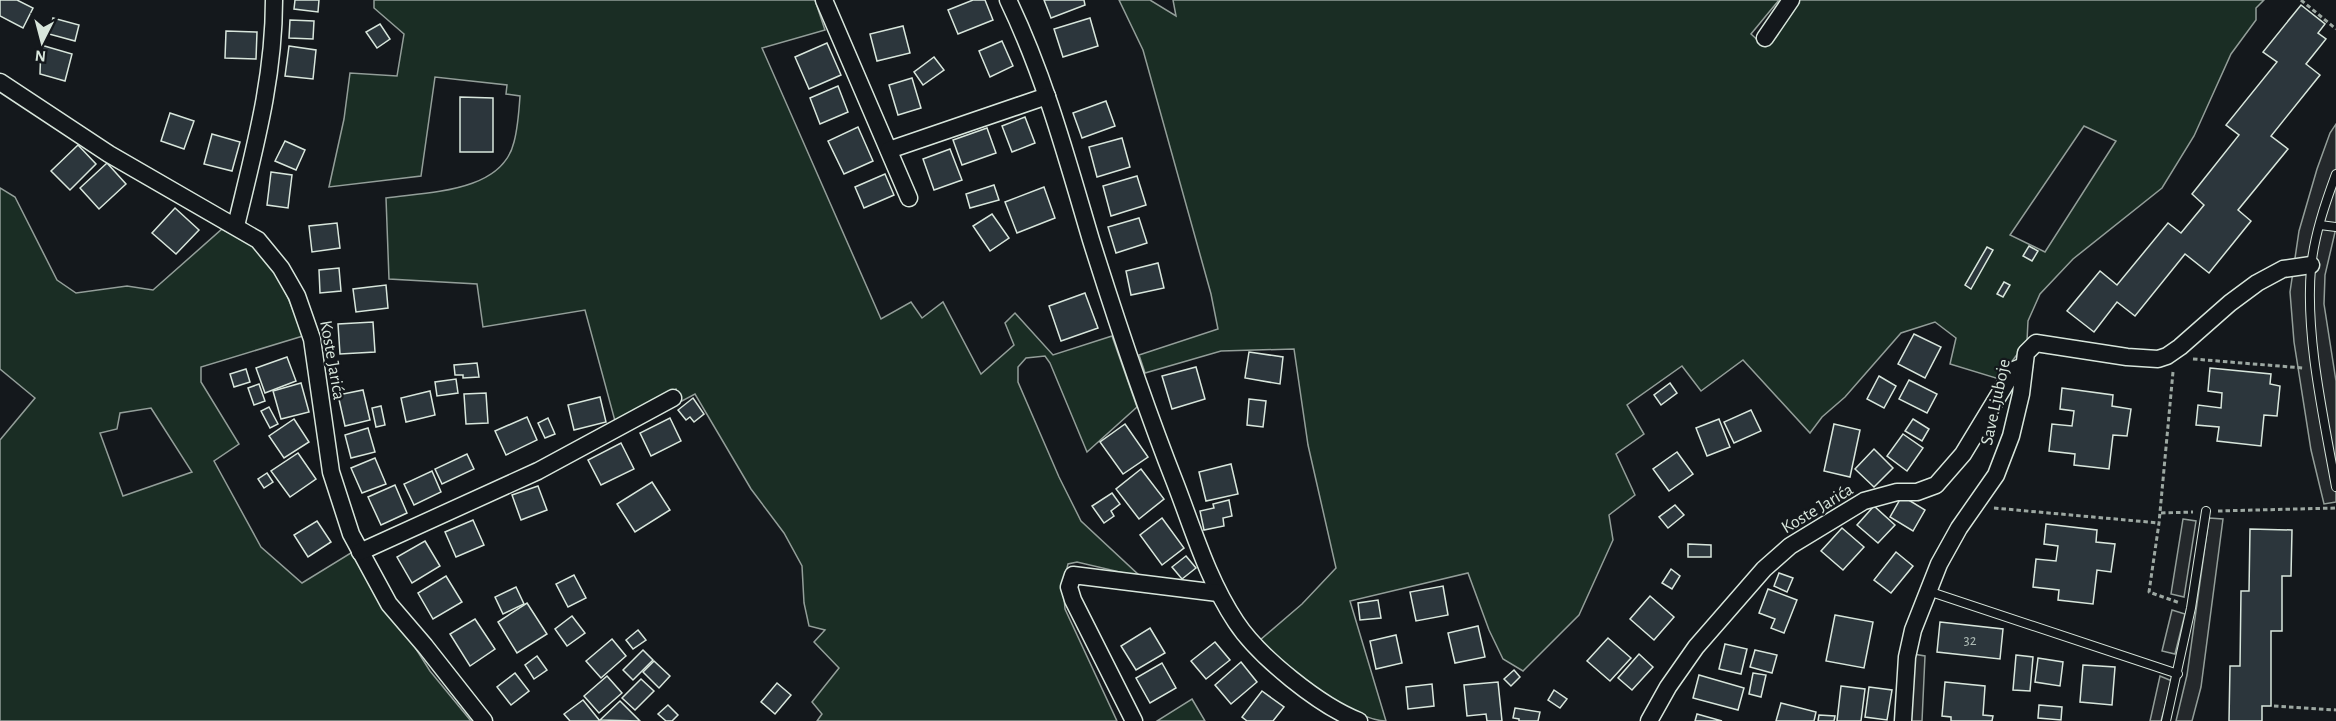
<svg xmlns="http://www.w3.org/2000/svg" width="2336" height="721" viewBox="0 0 2336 721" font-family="'Alegreya Sans',sans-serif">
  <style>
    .green { fill: #1a2d24; stroke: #939e99; stroke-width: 1.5; fill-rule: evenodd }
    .parking { fill: #24282b; stroke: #939e99; stroke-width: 1.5 }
    .building { fill: #2c363c; stroke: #d8e6dc; stroke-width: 1.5 }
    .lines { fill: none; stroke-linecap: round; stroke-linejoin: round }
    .lane-casing { stroke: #d8e6dc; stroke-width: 10 }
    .street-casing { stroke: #d8e6dc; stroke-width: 19 }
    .path { stroke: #9da8a2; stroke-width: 3; stroke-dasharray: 4.5 3; stroke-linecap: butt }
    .lane { stroke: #14181c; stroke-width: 8 }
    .street { stroke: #14181c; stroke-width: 16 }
    .labels { text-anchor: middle; stroke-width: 4.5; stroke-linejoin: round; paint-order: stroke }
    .number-label { font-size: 15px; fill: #adbab4 }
    .street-label { font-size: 18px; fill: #d8e6dc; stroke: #14181c }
  </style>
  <rect width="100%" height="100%" fill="#14181c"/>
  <g class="green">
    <path d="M374,0H815L825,30L762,48L881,319L911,302L922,318L943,302L981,374L1014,345L1005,323L1015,313L1053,355L1112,336L1137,407L1087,452L1050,363L1045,356L1026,358L1018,367V382L1059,477L1081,521L1141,577L1077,562L1068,564L1063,584L1065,609L1117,721H817L822,714L812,702L839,668L814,642L825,630L809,626L804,603L802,566L784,533L751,489L695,394L682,401L676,389L615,421L585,310L483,327L477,284L389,279L386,198C427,192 502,193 514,142C518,127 519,111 520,96L506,94L507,85L435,77L421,176L329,187L344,119L350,73L397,76L404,34L374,8Z"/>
    <path d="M1119,0H1150L1176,16L1173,0H1779L1751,34L1764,46L1798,0H2264L2256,8V20L2231,54L2194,136L2162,188L2073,259L2040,294L2028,321L2027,341L1999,379L1950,364L1956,338L1935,322L1901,333L1845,397L1822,417L1810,433L1743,360L1701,391L1682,366L1627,405L1644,434L1616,454L1635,495L1609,515L1613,540L1579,615L1523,671L1503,659L1489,630L1468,573L1350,601L1386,721C1353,721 1283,664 1260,640L1302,604L1336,568L1308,445L1294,349L1221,351L1145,373L1139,355L1218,329L1211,294L1143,50ZM2084,126L2116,141L2045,252L2010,235Z"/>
    <path d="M0,188L15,197L57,280L76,293L127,286L153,290L222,229C232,235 246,240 254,248C280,271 291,304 303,336L201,367V382L239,444L214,461L261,547L302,583L354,551L430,671L471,721H0V440L35,398L0,369ZM151,408L192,472L123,496L100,433L117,429L120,413Z"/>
    <polygon points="1192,699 1205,721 1157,721"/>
  </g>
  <g class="parking">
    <polygon points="2336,124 2336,228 2325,275 2324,304 2336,381 2336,502 2324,504 2311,450 2294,342 2290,292 2299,231 2317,169 2330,133"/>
    <polygon points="2209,518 2223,519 2201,687 2192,721 2176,721 2187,675"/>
    <polygon points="2183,519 2196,521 2184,597 2171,594"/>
    <polygon points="2172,610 2185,614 2175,654 2162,651"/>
    <polygon points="1913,654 1925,656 1922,721 1909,721"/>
    <polygon points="2160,676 2172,681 2161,721 2150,721"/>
  </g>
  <g class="building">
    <polygon points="0,0 17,0 33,8 23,28 0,16"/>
    <polygon points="295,0 319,0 318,12 294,9"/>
    <polygon points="973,0 985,0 993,20 958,34 948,10"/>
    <polygon points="1044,0 1084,0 1085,5 1051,18"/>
    <polygon points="2301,5 2325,24 2318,33 2326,39 2306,64 2320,75 2271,136 2288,149 2238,210 2251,221 2209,273 2185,254 2135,316 2117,302 2094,332 2067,311 2100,271 2117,285 2168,223 2181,233 2204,205 2192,194 2239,135 2226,125 2277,62 2263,52"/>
    <polygon points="53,18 79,25 75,41 49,34"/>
    <polygon points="1090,18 1098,46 1063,57 1054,29"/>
    <polygon points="290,20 314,21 313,39 289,38"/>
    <polygon points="380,24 390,39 377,48 366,32"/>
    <polygon points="903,26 910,53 877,61 870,34"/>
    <polygon points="226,31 257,32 256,59 225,58"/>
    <polygon points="1002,41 1013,66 990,77 979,51"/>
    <polygon points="827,43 841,75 809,89 795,57"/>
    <polygon points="41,45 72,54 65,81 40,74"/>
    <polygon points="289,46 316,50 313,79 285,76"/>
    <polygon points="934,57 944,70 923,85 914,72"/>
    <polygon points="912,78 921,108 898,115 889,85"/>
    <polygon points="838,86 848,112 820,124 810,98"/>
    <polygon points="460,97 493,98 493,152 460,152"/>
    <polygon points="1106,101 1115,126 1082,138 1073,113"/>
    <polygon points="170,113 194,121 184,149 161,141"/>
    <polygon points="1025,117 1035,143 1012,152 1002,126"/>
    <polygon points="858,127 873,161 844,174 828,141"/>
    <polygon points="987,128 996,153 962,165 953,140"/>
    <polygon points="212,134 240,142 232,171 204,164"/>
    <polygon points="1122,138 1130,167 1097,177 1089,147"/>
    <polygon points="285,141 305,150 296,170 275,161"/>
    <polygon points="78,145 96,164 70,190 51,171"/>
    <polygon points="950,149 962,180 934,190 923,159"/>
    <polygon points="107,163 126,184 99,209 80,188"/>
    <polygon points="271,172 292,175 288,208 267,205"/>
    <polygon points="885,174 894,195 864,208 855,187"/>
    <polygon points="1137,176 1146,205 1111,216 1103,186"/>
    <polygon points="994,185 999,200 970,208 966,194"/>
    <polygon points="1044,187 1055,218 1017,233 1005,202"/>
    <polygon points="175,208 199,230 176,254 152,233"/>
    <polygon points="992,214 1009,238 990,251 973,226"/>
    <polygon points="1139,218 1147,243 1116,253 1108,227"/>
    <polygon points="337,223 340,248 312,252 309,226"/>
    <polygon points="2029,246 2038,251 2032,261 2023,256"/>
    <polygon points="1987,247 1993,250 1971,289 1965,285"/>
    <polygon points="1158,263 1164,288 1131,295 1126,271"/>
    <polygon points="339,268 341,291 320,293 319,270"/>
    <polygon points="2004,282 2010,285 2003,297 1997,294"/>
    <polygon points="386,285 388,308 356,312 353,289"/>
    <polygon points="1085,293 1098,328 1061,341 1049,306"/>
    <polygon points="373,322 375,352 340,354 338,324"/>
    <polygon points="1914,334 1941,347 1925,378 1898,364"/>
    <polygon points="1249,352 1283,357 1280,384 1245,378"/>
    <polygon points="287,357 296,381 265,393 256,368"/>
    <polygon points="477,363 479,377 463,378 463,375 455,375 454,365"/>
    <polygon points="1196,367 1205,399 1172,409 1162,376"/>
    <polygon points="2210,368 2271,374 2270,384 2280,386 2277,416 2264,415 2261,446 2217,441 2219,427 2196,425 2198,405 2221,408 2222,393 2208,391"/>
    <polygon points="246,369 250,382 234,387 230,374"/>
    <polygon points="1879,376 1896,386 1884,408 1867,399"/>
    <polygon points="456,379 458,393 437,396 435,382"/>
    <polygon points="1909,380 1937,394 1927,413 1899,399"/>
    <polygon points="301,383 309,412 281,419 273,391"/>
    <polygon points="1670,383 1677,393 1661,405 1654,395"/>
    <polygon points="259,384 265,401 254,405 248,388"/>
    <polygon points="2062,388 2113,395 2112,406 2131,409 2127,436 2113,435 2109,469 2074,465 2075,454 2049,451 2052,424 2072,426 2074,411 2060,409"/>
    <polygon points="363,390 370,420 345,426 338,395"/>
    <polygon points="430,391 435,415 406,422 401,398"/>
    <polygon points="486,393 488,423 466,424 464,394"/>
    <polygon points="600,397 606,422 574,430 568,405"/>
    <polygon points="693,398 704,414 694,422 690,417 686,420 678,410"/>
    <polygon points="1249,399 1266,401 1263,427 1247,425"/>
    <polygon points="381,406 385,425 376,427 372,408"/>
    <polygon points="269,407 278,424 270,428 261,411"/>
    <polygon points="1751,410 1761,431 1734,443 1724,422"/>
    <polygon points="527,417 537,440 506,455 495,431"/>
    <polygon points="548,418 555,434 545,438 538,423"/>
    <polygon points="670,418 681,441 651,456 640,433"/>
    <polygon points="294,419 309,442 284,458 269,436"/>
    <polygon points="1719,419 1730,447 1707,456 1696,428"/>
    <polygon points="1913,419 1929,429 1922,441 1905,431"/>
    <polygon points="1125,424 1148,457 1123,474 1100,442"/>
    <polygon points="1834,424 1860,430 1850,477 1824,471"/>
    <polygon points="368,428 375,452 351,458 345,435"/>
    <polygon points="1903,434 1923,448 1907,471 1887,456"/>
    <polygon points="621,443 634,469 601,485 588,460"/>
    <polygon points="1874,449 1893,468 1874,487 1855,469"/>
    <polygon points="1677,452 1693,474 1669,491 1653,469"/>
    <polygon points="298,453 316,479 290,497 271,471"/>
    <polygon points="467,454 474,469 442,484 435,469"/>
    <polygon points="375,458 386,484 362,493 351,468"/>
    <polygon points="1231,464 1238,494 1206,501 1199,472"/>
    <polygon points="1141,469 1164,499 1139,519 1116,489"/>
    <polygon points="432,471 441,492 414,505 404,484"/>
    <polygon points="267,473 273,482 264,488 258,479"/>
    <polygon points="652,482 670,510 635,532 617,504"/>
    <polygon points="395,485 407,513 381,525 368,497"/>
    <polygon points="538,486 547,510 521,520 512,495"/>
    <polygon points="1112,493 1120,504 1111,511 1114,516 1104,523 1092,506"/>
    <polygon points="1902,496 1925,510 1913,531 1890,517"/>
    <polygon points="1229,500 1232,516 1223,518 1224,526 1204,530 1200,511 1214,508 1213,504"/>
    <polygon points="1675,505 1684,515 1668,528 1659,517"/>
    <polygon points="1874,506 1895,525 1878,543 1857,525"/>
    <polygon points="1162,518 1184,548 1162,565 1140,535"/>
    <polygon points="473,520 484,545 456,557 445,532"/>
    <polygon points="317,521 331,542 308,557 294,535"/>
    <polygon points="2046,524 2097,530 2096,542 2115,544 2111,572 2097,570 2093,604 2058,600 2059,590 2033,587 2036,559 2056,561 2058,546 2044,544"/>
    <polygon points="1842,528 1864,547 1843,570 1821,551"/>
    <polygon points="2250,529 2292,530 2291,576 2282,576 2282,631 2271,631 2271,706 2262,706 2262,721 2229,721 2230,666 2240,666 2241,591 2249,591"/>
    <polygon points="425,541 440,566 412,583 397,557"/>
    <polygon points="1688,544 1711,545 1711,557 1688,557"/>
    <polygon points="1896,552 1913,566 1891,593 1874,580"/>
    <polygon points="1186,556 1196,568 1182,579 1172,567"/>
    <polygon points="1671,569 1680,576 1672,589 1662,583"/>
    <polygon points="1779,573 1793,578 1787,592 1774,586"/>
    <polygon points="574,575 586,598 568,607 556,584"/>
    <polygon points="446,576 462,602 433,619 418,593"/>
    <polygon points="1443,586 1448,615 1416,621 1410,592"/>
    <polygon points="516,587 524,604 503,614 495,597"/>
    <polygon points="1768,589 1797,600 1784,633 1771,628 1775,619 1759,613"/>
    <polygon points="1650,596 1674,617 1654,640 1630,619"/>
    <polygon points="1378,600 1381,618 1360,620 1358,603"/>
    <polygon points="527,603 547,634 517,653 498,622"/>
    <polygon points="1835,615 1873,622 1864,668 1826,661"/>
    <polygon points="572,616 585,633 567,646 555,629"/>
    <polygon points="475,619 495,649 470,666 450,634"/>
    <polygon points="1940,622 2003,629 2000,659 1937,652"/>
    <polygon points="1478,626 1485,657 1455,663 1448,633"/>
    <polygon points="1150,628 1165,653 1136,670 1121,646"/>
    <polygon points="638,630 646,640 633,649 626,640"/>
    <polygon points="1396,635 1402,663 1376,669 1370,641"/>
    <polygon points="1608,638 1631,658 1610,681 1587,661"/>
    <polygon points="612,639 626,656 601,678 586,661"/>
    <polygon points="1215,642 1230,660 1206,679 1191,661"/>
    <polygon points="1725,644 1747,649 1741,674 1719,669"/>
    <polygon points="643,650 653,660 633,680 623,670"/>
    <polygon points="1755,650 1777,655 1772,673 1750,667"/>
    <polygon points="1639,654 1653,667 1632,690 1618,678"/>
    <polygon points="2016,655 2033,657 2030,691 2013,690"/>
    <polygon points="537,656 547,670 534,679 525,665"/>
    <polygon points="2038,658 2063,662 2060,686 2035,682"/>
    <polygon points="654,661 670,676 659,688 643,672"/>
    <polygon points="1241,662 1257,682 1231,704 1215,685"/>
    <polygon points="1162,663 1176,688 1150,703 1136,678"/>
    <polygon points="2083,665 2115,667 2112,705 2080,702"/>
    <polygon points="1514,670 1520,677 1511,686 1504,679"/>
    <polygon points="515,673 529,691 511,705 497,687"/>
    <polygon points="1753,673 1766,675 1761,697 1749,694"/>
    <polygon points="1699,675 1744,688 1738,710 1693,698"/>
    <polygon points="607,676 622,693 599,713 584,696"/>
    <polygon points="641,679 654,691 635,710 622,698"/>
    <polygon points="1498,682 1502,721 1487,721 1486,714 1467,716 1464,685"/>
    <polygon points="1945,682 1985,686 1983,715 1993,716 1992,721 1951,721 1951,717 1942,716"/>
    <polygon points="777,683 791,695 775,714 761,702"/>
    <polygon points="1432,684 1434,706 1408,709 1406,687"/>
    <polygon points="1841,686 1865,689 1861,721 1837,721"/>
    <polygon points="1869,687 1892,690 1887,720 1865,717"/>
    <polygon points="1554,690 1567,699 1560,708 1548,700"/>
    <polygon points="1262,691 1284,707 1273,721 1247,721 1242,717"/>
    <polygon points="583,700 600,721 570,721 564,714"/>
    <polygon points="620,701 640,721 600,720"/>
    <polygon points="1781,703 1816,712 1814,721 1776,721"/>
    <polygon points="668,705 678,715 672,721 666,721 658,714"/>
    <polygon points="2039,705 2062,707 2061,720 2038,718"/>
    <polygon points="1515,708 1540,712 1538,721 1519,721 1519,719 1513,718"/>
    <polygon points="1697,714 1722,721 1695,721"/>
    <polygon points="1819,715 1835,716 1834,721 1818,721"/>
  </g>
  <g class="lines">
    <defs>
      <g id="lane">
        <path d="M2336,174C2325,204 2314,236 2311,268C2305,336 2324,419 2336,487"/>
        <polyline points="2320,225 2336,227"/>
        <polyline points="1928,591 2178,674"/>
        <polyline points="2166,721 2191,608 2206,511"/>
      </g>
      <g id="street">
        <polyline points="824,0 909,198"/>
        <path d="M1008,0C1045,77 1067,159 1091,240C1117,323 1144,404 1176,485C1194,532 1208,580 1236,622C1259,657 1320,706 1359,721"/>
        <polyline points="1765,38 1791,0"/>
        <polyline points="0,82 109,154 258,240 281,268 297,296 312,339 331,472 351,534 389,604 425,646 484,721"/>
        <polyline points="889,150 1047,96"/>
        <path d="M236,226C254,150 274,80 274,0"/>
        <polyline points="360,552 538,471 673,398"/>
        <polyline points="1134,721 1073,600 1069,587 1073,575 1218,593"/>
        <polyline points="1649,721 1668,687 1696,647 1764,569 1790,546 1864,501 1897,492 1917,492 1936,485 1963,454 2014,370 2024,366"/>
        <polyline points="1903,721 1907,657 1913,630 1939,564 1959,528 1996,475 2011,436 2021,394 2026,353 2036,343 2127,357 2158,359 2167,356 2180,347 2230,303 2257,283 2283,269 2311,265"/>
      </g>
    </defs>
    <use href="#lane" class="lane-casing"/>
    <use href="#street" class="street-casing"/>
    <g class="path">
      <polyline points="2301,0 2336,29"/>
      <polyline points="2193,359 2303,368"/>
      <polyline points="2173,372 2159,523 2149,592 2180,603"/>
      <polyline points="1994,508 2159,523"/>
      <polyline points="2218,511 2336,508"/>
      <polyline points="2161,513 2193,512"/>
      <polyline points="2274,706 2336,710"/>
    </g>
    <use href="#lane" class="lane"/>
    <use href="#street" class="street"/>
  </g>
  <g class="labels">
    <g class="number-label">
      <text x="1970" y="645">32</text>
    </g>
    <g class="street-label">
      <text transform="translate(333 360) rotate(80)" y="6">Koste Jarića</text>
      <text transform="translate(1995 402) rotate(-78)" y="6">Save Ljuboje</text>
      <text transform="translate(1817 508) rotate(-31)" y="6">Koste Jarića</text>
    </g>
  </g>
  <g transform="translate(42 42) rotate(186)" stroke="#14181c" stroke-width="4.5" paint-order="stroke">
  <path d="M0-4.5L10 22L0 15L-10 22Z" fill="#d8e6dc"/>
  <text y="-9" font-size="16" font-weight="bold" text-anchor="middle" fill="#d8e6dc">N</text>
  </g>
</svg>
